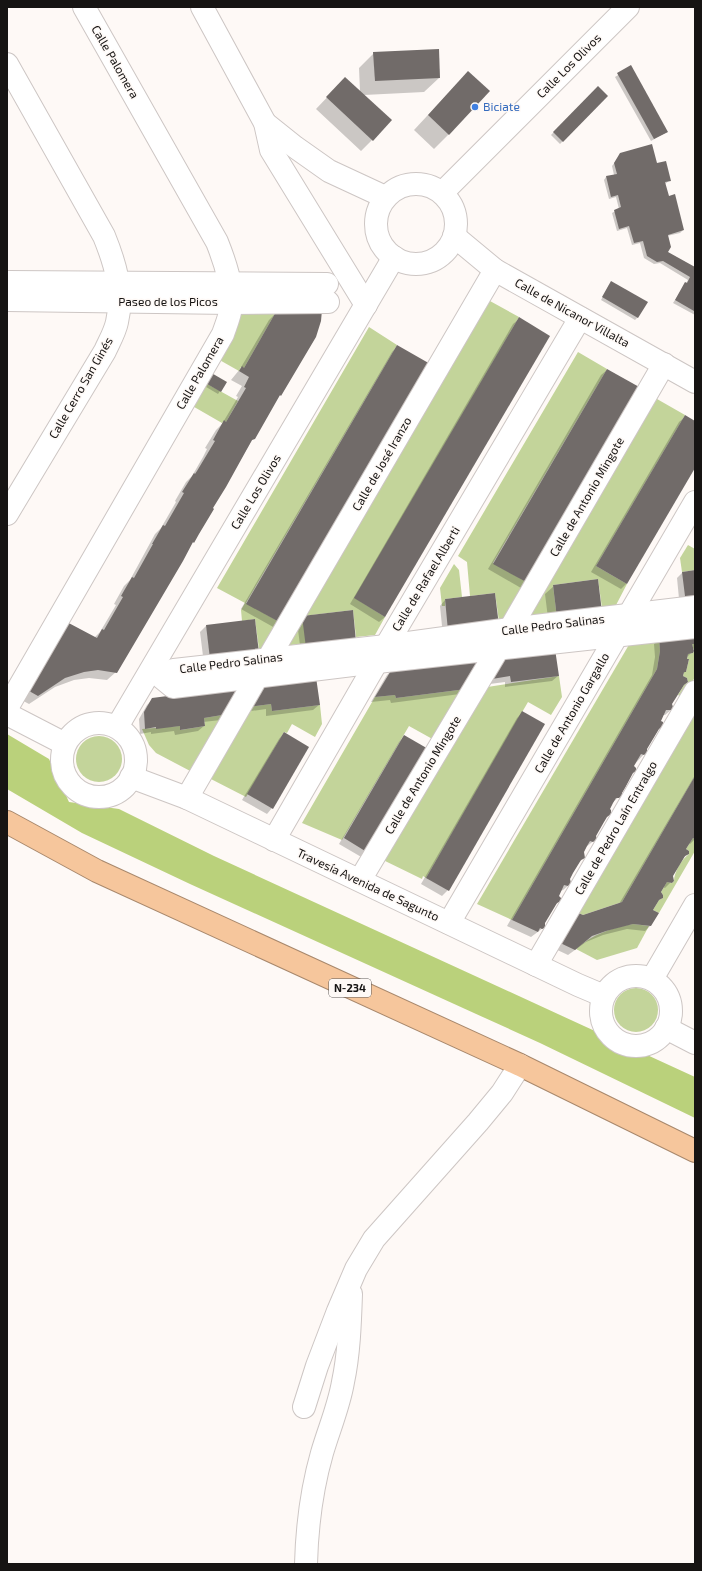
<svg xmlns="http://www.w3.org/2000/svg" width="702" height="1571" viewBox="0 0 702 1571" font-family="'Exo 2',sans-serif">
  <style>
    .green { fill: #c3d49a }
    .forest { fill: #bad17b }
    .shadow { fill: #0003 }
    .building { fill: #716b69 }
    .lines { fill: none; stroke-linecap: round; stroke-linejoin: round }
    .minor-casing { stroke: #cdc6c4; stroke-width: 24 }
    .highway-casing { stroke: #a8886c; stroke-width: 24 }
    .minor { stroke: #fff; stroke-width: 22 }
    .highway { stroke: #f6c69c; stroke-width: 22 }
    .shop-dot { fill: #3f7fe0; stroke: #fef9f6; stroke-width: 1.5 }
    .labels { text-anchor: middle; stroke-width: 3; stroke-linejoin: round; paint-order: stroke }
    .shield { fill: #fef9f6; stroke: #5c5957; stroke-width: 1 }
    .shield-label { font-size: 11px; font-weight: bold; fill: #161413 }
    .street-label { font-size: 12px; fill: #161413; stroke: #fef9f6 }
    .shop-label { font-size: 12px; fill: #366cbe; stroke: #fef9f6; text-anchor: start }
  </style>
  <rect width="100%" height="100%" fill="#fef9f6"/>
  <g class="green">
    <polygon points="490,301 519,317 355,598 385,617 375,635 356,637 353,610 303,616 306,643 284,646"/>
    <polygon points="239,308 277,310 244,368 241,367 239,371 216,358"/>
    <polygon points="369,327 397,345 246,603 281,623 267,648 259,649 255,619 242,621 241,610 245,603 217,588"/>
    <polygon points="578,352 607,369 493,563 528,583 506,620 499,621 495,593 470,596 467,562 458,556"/>
    <polygon points="202,381 238,401 226,422 224,421 222,423 189,404"/>
    <polygon points="657,399 685,415 596,566 627,584 615,607 602,608 598,579 553,585 557,618 523,617"/>
    <polygon points="688,545 695,549 695,570 682,572 680,558"/>
    <polygon points="454,564 459,570 462,597 445,599 445,606 442,606 440,588"/>
    <polygon points="659,637 660,651 657,669 512,920 477,904 630,643"/>
    <polygon points="692,644 695,644 695,677 683,698 678,695 684,685 688,682 687,678 683,676 684,672 686,672 689,659 687,659 688,654 693,653 694,651"/>
    <polygon points="559,676 562,697 551,715 528,702 426,878 423,876 422,879 381,859 481,688"/>
    <polygon points="466,689 436,741 409,726 342,840 302,823 375,697 395,695 396,698"/>
    <polygon points="271,704 272,711 320,705 322,724 315,737 292,724 287,733 284,732 246,797 207,777 248,707"/>
    <polygon points="695,706 695,776 622,902 583,915 574,911"/>
    <polygon points="228,714 194,773 156,753 149,745 142,729 180,726 181,730 205,726 204,718"/>
    <circle cx="99" cy="759" r="23"/>
    <path d="M693,838L695,839V851L659,913L653,910L659,900L663,898V895L661,892L667,882L672,883L674,881C674,872 682,859 689,854V851L686,849Z"/>
    <path d="M633,924L649,926L637,948L597,960L576,949C593,934 611,928 633,924Z"/>
    <circle cx="636" cy="1010" r="22"/>
  </g>
  <polygon class="forest" points="7,734 49,759 69,802 119,809 214,856 695,1077 695,1118 540,1043 190,884 82,833 7,789"/>
  <g class="shadow">
    <polygon points="374,53 439,78 424,92 364,95 372,140 361,151 316,109 335,89 360,91 359,68"/>
    <polygon points="631,67 667,132 651,141 615,77"/>
    <polygon points="454,87 449,134 434,149 414,130"/>
    <polygon points="598,87 607,96 560,144 551,135"/>
    <polygon points="621,154 657,164 670,180 665,184 668,197 683,230 680,233 667,236 667,252 695,269 695,315 673,303 688,280 660,263 654,264 644,258 640,243 632,245 627,228 617,231 612,213 619,209 616,197 609,199 604,180 606,177 614,175 612,166"/>
    <polygon points="609,285 638,317 635,320 601,300"/>
    <polygon points="278,311 280,395 277,399 251,442 211,509 199,533 190,546 116,672 107,680 89,678 74,680 55,687 29,704 14,696 94,638 100,632 116,605 114,604 124,586 130,580 155,534 161,528 176,502 175,501 186,482 192,476 203,457 207,449 205,448 216,430 222,424 238,397 236,396 242,386 231,380 240,369 269,320"/>
    <polygon points="519,319 385,617 379,622 350,604 513,324"/>
    <polygon points="398,346 275,628 241,609 392,352"/>
    <polygon points="607,370 639,389 521,588 488,569 601,375"/>
    <polygon points="206,374 220,391 218,394 201,384"/>
    <polygon points="685,417 695,423 695,466 626,584 621,589 591,572 679,422"/>
    <polygon points="695,571 695,607 680,609 677,578 682,573"/>
    <polygon points="597,581 549,626 545,594 554,586"/>
    <polygon points="445,600 492,631 443,636 440,606"/>
    <polygon points="303,617 355,642 301,653 297,622"/>
    <polygon points="254,620 204,664 200,632 206,626"/>
    <polygon points="695,634 695,648 693,649 692,652 685,659 685,672 682,675 681,687 671,704 671,710 665,715 662,715 655,733 646,749 646,752 633,766 631,774 624,787 621,795 612,803 595,836 596,839 586,847 583,852 584,858 578,863 569,879 569,885 563,890 560,891 557,896 560,901 554,906 544,923 543,928 531,937 507,926 652,675 655,657 654,644 660,638"/>
    <polygon points="483,658 460,694 391,703 390,700 371,702 387,675 392,670"/>
    <polygon points="495,662 558,676 552,681 505,687 505,682 482,685"/>
    <polygon points="243,687 221,720 203,722 204,726 198,731 175,735 174,731 151,734 151,732 140,734 139,719 147,705 153,699"/>
    <polygon points="256,691 319,705 313,710 266,716 266,709 244,712"/>
    <polygon points="523,712 448,890 442,896 421,884 517,718"/>
    <polygon points="284,733 272,808 267,814 242,800 279,739"/>
    <polygon points="404,736 363,858 339,844 399,742"/>
    <polygon points="695,775 695,839 690,844 688,843 685,849 688,854 682,859 672,876 673,880 665,888 663,887 660,892 662,896 652,910 651,925 645,931 627,929 603,935 586,942 568,955 551,947 583,916 619,904"/>
  </g>
  <g class="building">
    <polygon points="439,49 440,78 375,81 373,52"/>
    <polygon points="631,65 668,132 654,139 617,73"/>
    <polygon points="468,71 490,91 449,135 428,115"/>
    <polygon points="345,77 392,120 373,141 326,97"/>
    <polygon points="598,86 608,96 563,142 553,132"/>
    <polygon points="652,144 657,163 666,161 671,181 665,182 669,196 675,194 684,230 668,235 671,247 668,252 695,267 695,309 694,311 675,300 685,282 687,283 690,277 663,261 657,262 647,256 643,241 634,243 629,226 619,229 614,210 621,207 618,195 611,197 606,176 617,174 614,163 620,153"/>
    <polygon points="611,281 648,302 638,318 602,297"/>
    <polygon points="277,310 322,310 321,321 316,337 281,396 280,395 255,439 252,440 226,487 213,508 214,509 199,534 194,543 193,542 183,561 117,673 98,670 84,672 65,678 38,696 22,687 63,620 97,638 102,629 104,630 123,597 121,596 125,589 132,577 134,578 153,544 152,544 163,525 165,526 184,493 182,492 194,473 195,474 197,471 215,441 213,440 224,420 226,422 246,388 244,387 249,377 239,371 242,366 244,368"/>
    <polygon points="519,317 550,336 385,617 354,598"/>
    <polygon points="397,345 432,365 281,623 246,604"/>
    <polygon points="607,369 641,388 528,583 493,564"/>
    <polygon points="208,371 227,382 221,392 202,381"/>
    <polygon points="685,415 695,421 695,468 627,584 596,566"/>
    <polygon points="695,570 695,602 686,604 682,572"/>
    <polygon points="598,579 602,612 557,618 553,585"/>
    <polygon points="495,593 499,626 448,631 445,599"/>
    <polygon points="353,610 356,642 306,648 302,616"/>
    <polygon points="255,619 259,653 210,659 206,625"/>
    <polygon points="695,633 695,644 692,644 694,651 693,653 688,654 687,659 689,659 686,672 684,672 683,676 687,678 688,682 684,685 672,704 673,707 672,710 666,710 661,721 663,722 663,726 659,729 647,749 647,753 644,755 641,754 638,759 634,766 636,768 636,771 633,773 625,788 622,793 622,796 619,798 616,798 613,803 610,809 611,810 611,814 607,817 604,822 596,836 597,839 593,842 590,841 587,846 584,852 585,858 581,860 573,873 570,879 571,883 568,886 564,885 559,896 561,898 561,901 557,903 545,923 545,928 542,929 540,928 538,932 512,920 657,669 660,651 659,637"/>
    <polygon points="555,649 559,676 511,682 510,676 486,680 500,656"/>
    <polygon points="484,657 466,689 396,698 395,695 375,697 392,669"/>
    <polygon points="316,677 320,705 272,711 271,704 248,707 261,684"/>
    <polygon points="245,686 228,714 204,718 205,726 180,730 180,726 156,729 156,727 145,729 144,712 152,698"/>
    <polygon points="522,711 545,724 449,891 426,878"/>
    <polygon points="284,732 309,747 273,809 247,794"/>
    <polygon points="404,735 430,750 370,854 344,838"/>
    <polygon points="695,776 695,839 693,838 686,849 689,851 689,854 685,856 673,876 674,881 672,883 667,882 661,892 663,895 663,898 659,900 653,910 659,913 651,926 633,924 606,931 592,936 575,950 556,941 574,911 583,915 622,902"/>
  </g>
  <g class="lines">
    <defs>
      <g id="minor">
        <polyline points="202,7 265,123 271,150 366,305"/>
        <path d="M7,64L104,236C115,263 124,292 117,322C115,332 109,342 105,351L7,514"/>
        <polyline points="265,123 295,147 329,171 385,197"/>
        <circle cx="416" cy="224" r="40"/>
        <polyline points="442,193 628,7"/>
        <polyline points="454,236 495,270 695,382"/>
        <polyline points="7,282 327,284"/>
        <polyline points="7,300 231,303 328,302"/>
        <polyline points="695,607 510,629 386,646 174,670 162,678 173,687 377,662 695,627"/>
        <polyline points="510,629 664,364"/>
        <polyline points="268,659 495,270"/>
        <path d="M7,708L223,334C226,325 230,316 231,307C233,285 225,262 217,242L84,7"/>
        <polyline points="7,714 65,744"/>
        <circle cx="99" cy="760" r="37"/>
        <polyline points="117,727 394,257"/>
        <polyline points="131,777 187,798 578,985 604,996"/>
        <polyline points="187,798 257,677"/>
        <polyline points="274,840 386,646 580,318"/>
        <polyline points="360,880 498,649"/>
        <polyline points="449,923 695,502"/>
        <polyline points="536,965 695,692"/>
        <circle cx="636" cy="1011" r="35"/>
        <polyline points="652,979 695,905"/>
        <polyline points="666,1028 695,1043"/>
        <polyline points="304,1407 317,1366 338,1311 356,1269 374,1239 478,1122 502,1093 520,1065"/>
        <path d="M306,1564C307,1527 312,1488 322,1453C329,1429 339,1406 343,1382C349,1354 350,1323 351,1294"/>
      </g>
      <polyline id="highway" points="7,822 97,871 520,1065 695,1151"/>
    </defs>
    <use href="#minor" class="minor-casing"/>
    <use href="#highway" class="highway-casing"/>
    <use href="#minor" class="minor"/>
    <use href="#highway" class="highway"/>
  </g>
  <circle class="shop-dot" cx="475" cy="107" r="4"/>
  <g class="labels">
    <rect class="shield" x="329" y="979" width="42" height="18" rx="3"/>
    <g class="shield-label">
      <text x="350" y="992">N-234</text>
    </g>
    <g class="street-label">
      <text transform="translate(115 62) rotate(60)" y="4">Calle Palomera</text>
      <text transform="translate(569 66) rotate(-45)" y="4">Calle Los Olivos</text>
      <text x="168" y="306">Paseo de los Picos</text>
      <text transform="translate(572 313) rotate(29)" y="4">Calle de Nicanor Villalta</text>
      <text transform="translate(200 373) rotate(-60)" y="4">Calle Palomera</text>
      <text transform="translate(81 388) rotate(-60)" y="4">Calle Cerro San Ginés</text>
      <text transform="translate(382 464) rotate(-60)" y="4">Calle de José Iranzo</text>
      <text transform="translate(256 492) rotate(-59)" y="4">Calle Los Olivos</text>
      <text transform="translate(587 497) rotate(-60)" y="4">Calle de Antonio Mingote</text>
      <text transform="translate(426 579) rotate(-59)" y="4">Calle de Rafael Alberti</text>
      <text transform="translate(553 625) rotate(-7)" y="4">Calle Pedro Salinas</text>
      <text transform="translate(231 663) rotate(-7)" y="4">Calle Pedro Salinas</text>
      <text transform="translate(572 713) rotate(-60)" y="4">Calle de Antonio Gargallo</text>
      <text transform="translate(423 775) rotate(-59)" y="4">Calle de Antonio Mingote</text>
      <text transform="translate(616 828) rotate(-60)" y="4">Calle de Pedro Laín Entralgo</text>
      <text transform="translate(368 885) rotate(25)" y="4">Travesía Avenida de Sagunto</text>
    </g>
    <g class="shop-label">
      <text x="483" y="111">Biciate</text>
    </g>
  </g>
  <rect width="702" height="1571" fill="none" stroke="#161413" stroke-width="16"/>
</svg>
